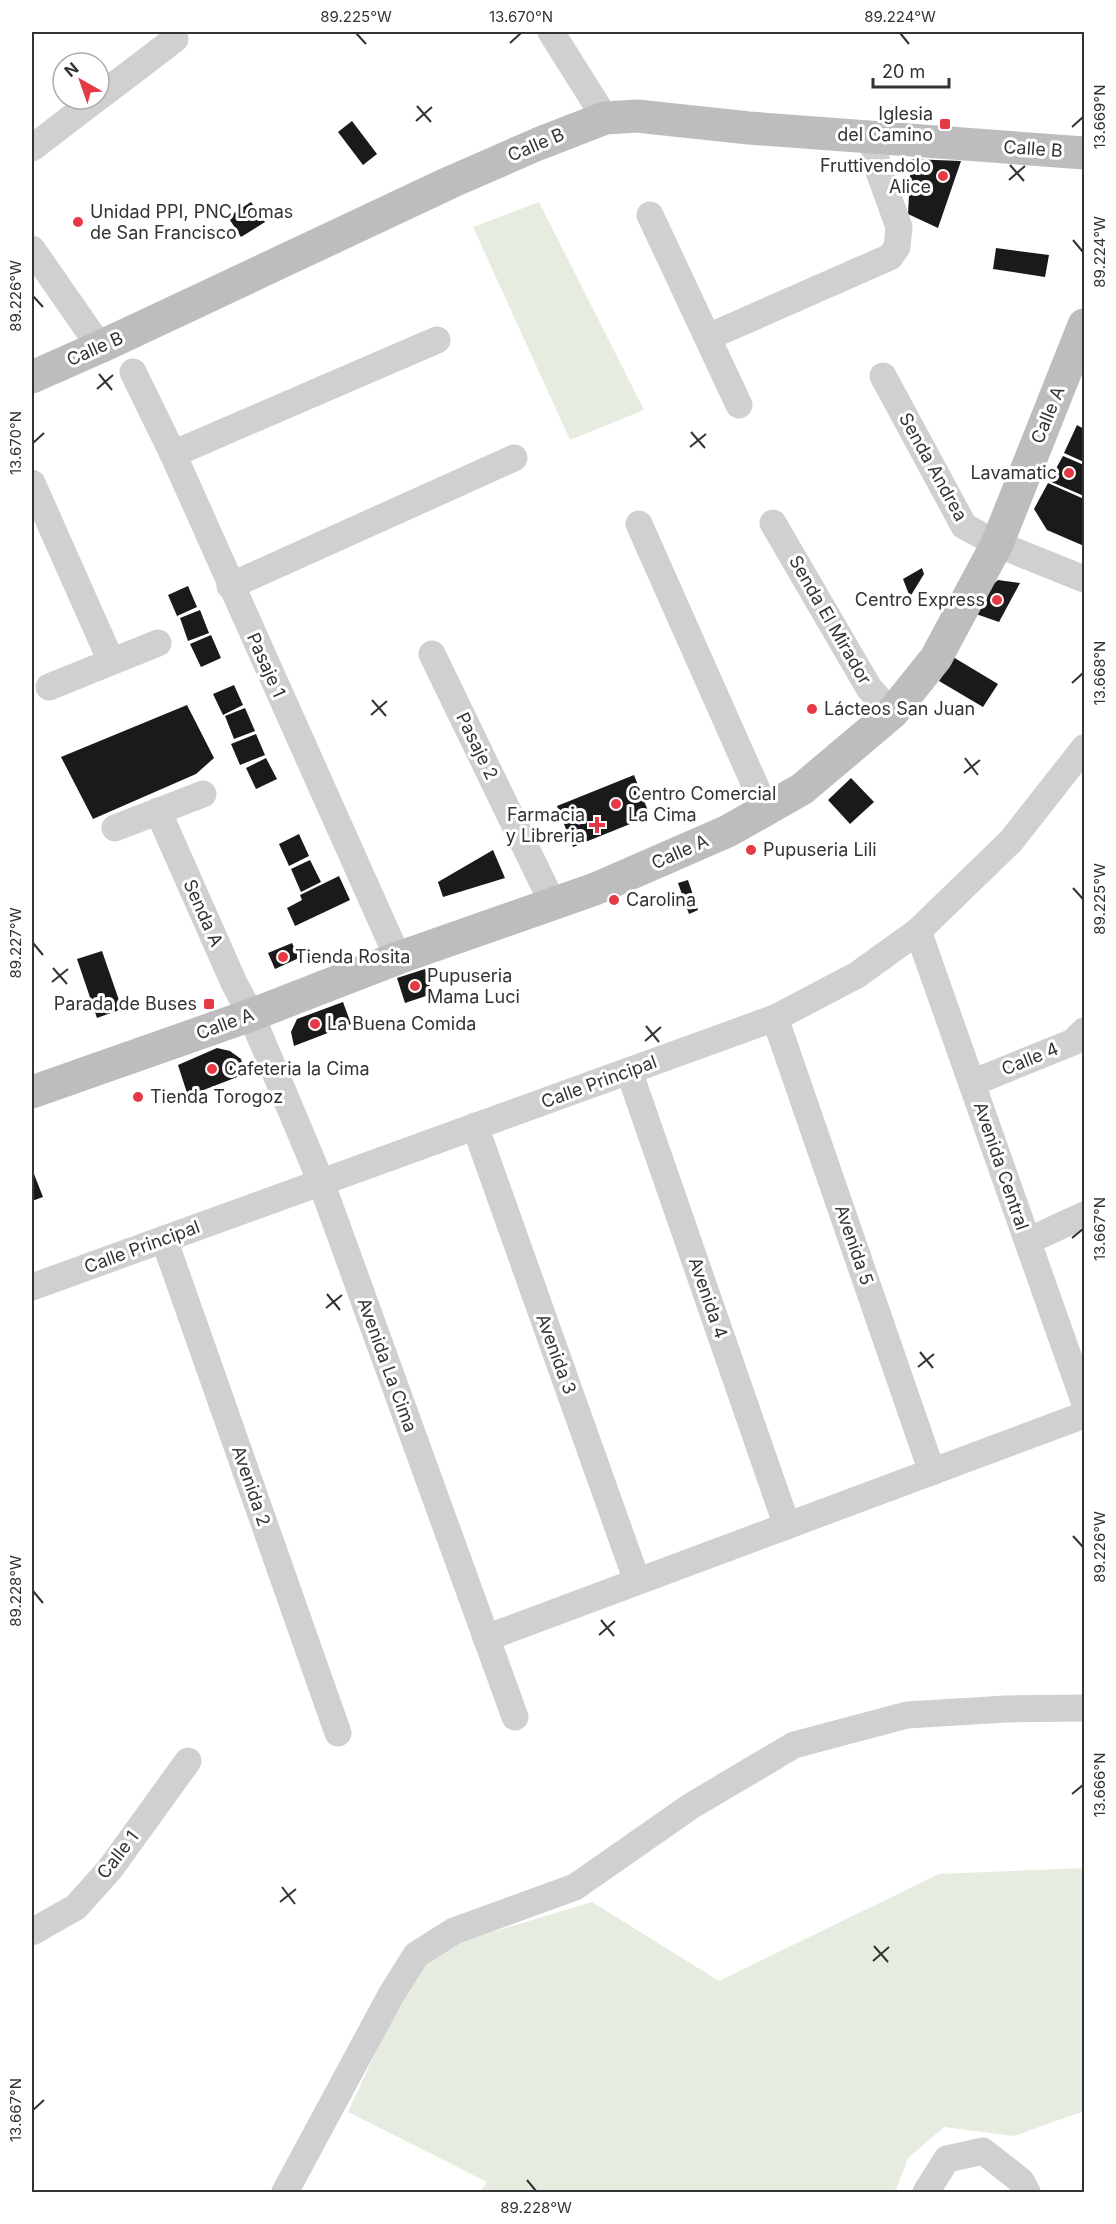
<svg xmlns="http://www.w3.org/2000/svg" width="1116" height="2224" viewBox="0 0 1116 2224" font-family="Inter,sans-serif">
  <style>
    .green { fill: #e6ecdf }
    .building { fill: #1a1a1a }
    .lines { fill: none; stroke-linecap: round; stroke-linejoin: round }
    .street { stroke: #d0d0d0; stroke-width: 27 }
    .secondary { stroke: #bdbdbd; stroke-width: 33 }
    .ticks { fill: none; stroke: #333; stroke-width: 2 }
    .poi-dot { fill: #e63946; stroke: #fff; stroke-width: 2 }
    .labels { text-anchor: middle; stroke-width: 6; stroke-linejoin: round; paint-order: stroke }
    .poi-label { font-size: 18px; fill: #333; stroke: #fff; text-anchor: start }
    .street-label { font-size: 18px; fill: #333; stroke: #fff }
    .neatline { fill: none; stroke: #333; stroke-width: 2 }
    .ticks-label { font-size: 15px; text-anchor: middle; fill: #333 }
  </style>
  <rect width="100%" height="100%" fill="#fff"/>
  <g class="green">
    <polygon points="539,202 644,410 570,440 473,227"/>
    <polygon points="1084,1868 1084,2111 1014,2136 944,2127 908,2158 895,2192 480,2192 487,2182 348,2112 417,1963 462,1941 592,1902 719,1981 939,1874"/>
  </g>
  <g class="building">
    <polygon points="352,121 377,154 363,165 338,132"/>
    <polygon points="911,159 961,161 938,228 908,214"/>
    <polygon points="251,202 265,222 241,237 228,217"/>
    <polygon points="996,248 1049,255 1045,277 993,269"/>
    <polygon points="1077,425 1084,429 1084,462 1064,453"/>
    <polygon points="1063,456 1084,465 1084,496 1049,481"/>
    <polygon points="1048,483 1084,499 1084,546 1047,530 1034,509"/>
    <polygon points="922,568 924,574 910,597 903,579"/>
    <polygon points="998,580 1020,583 999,622 976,614 990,587"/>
    <polygon points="188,586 197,607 177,616 168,595"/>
    <polygon points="200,610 209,633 188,641 180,618"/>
    <polygon points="211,635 221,658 201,667 190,644"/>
    <polygon points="953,657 998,684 983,707 939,681"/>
    <polygon points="234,685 243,705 223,715 213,694"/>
    <polygon points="187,705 214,758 196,774 93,819 61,757"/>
    <polygon points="245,708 255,731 234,739 225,716"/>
    <polygon points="256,734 265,755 240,765 231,744"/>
    <polygon points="266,758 277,779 256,789 246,768"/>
    <polygon points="634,775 650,816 573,847 557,806"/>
    <polygon points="851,778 874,802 850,824 828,800"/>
    <polygon points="299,834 309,856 289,866 279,844"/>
    <polygon points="493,850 505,878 443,897 438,882"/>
    <polygon points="310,860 321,882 301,892 291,869"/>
    <polygon points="339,876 350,900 295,926 287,908 302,900 300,895"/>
    <polygon points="688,880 698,910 689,914 678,883"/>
    <polygon points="292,943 299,958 275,969 268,953"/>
    <polygon points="102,951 122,1009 97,1018 77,959"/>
    <polygon points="425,969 432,994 405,1003 397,978"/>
    <polygon points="343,1002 351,1024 294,1046 291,1032 297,1019"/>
    <polygon points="217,1048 230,1051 241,1059 245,1074 188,1096 178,1065"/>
    <polygon points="32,1169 43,1197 32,1201"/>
  </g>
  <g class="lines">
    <g class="street">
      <polyline points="551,32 605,118"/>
      <polyline points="99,97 175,39"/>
      <polyline points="32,148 96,99"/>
      <polyline points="650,215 739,405"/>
      <polyline points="32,249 100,347"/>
      <polyline points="708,337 890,257 897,247 899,227 878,169 872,137"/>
      <polyline points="133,372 173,454 398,958"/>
      <polyline points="883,376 964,526 997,544 1084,579"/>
      <polyline points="173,454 437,340"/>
      <polyline points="32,483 111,661"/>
      <polyline points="773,523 869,688 892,713"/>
      <polyline points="639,524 766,810"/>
      <polyline points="230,586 514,458"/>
      <polyline points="432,654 553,904"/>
      <polyline points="49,687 158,643"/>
      <polyline points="158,811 234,983 251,1015 321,1182 515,1717"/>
      <polyline points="115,828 203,794"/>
      <polyline points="918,931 1084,1401"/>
      <polyline points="775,1018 932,1472"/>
      <polyline points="629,1071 787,1526"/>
      <polyline points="972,1083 1073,1042 1084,1031"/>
      <polyline points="475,1126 637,1581"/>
      <polyline points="164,1239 338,1733"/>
      <polyline points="1028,1241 1084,1215"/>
      <polyline points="32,1287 775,1018 857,975 918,931 1011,841 1084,748"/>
      <polyline points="486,1638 1084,1415"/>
      <polyline points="32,1932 76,1907 110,1869 188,1761"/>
      <polyline points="285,2192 391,1995 416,1955 454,1931 575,1887 691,1806 794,1745 907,1715 1006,1709 1084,1708"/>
      <polyline points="926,2192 947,2159 983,2151 1021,2181 1027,2192"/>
    </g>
    <g class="secondary">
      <polyline points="32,377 100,347 451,182 538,144 605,118 637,116 749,128 1084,153"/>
      <polyline points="32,1092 251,1015 398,958 595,889 728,831 802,789 892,713 936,658 997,544 1084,325"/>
    </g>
  </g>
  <path class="ticks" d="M356,33L366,44M900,33L909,44M510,43L521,33M417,106L431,122M416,121L432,107M1072,127L1083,117M1010,165L1024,181M1009,180L1025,166M1073,240L1083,252M33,296L43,307M99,374L112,390M97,389L113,375M691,432L705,448M33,443L44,433M690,447L706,434M1072,683L1083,673M372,700L386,716M371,715L387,701M965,758L978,775M964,773L980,760M1073,888L1083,899M33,943L43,955M53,968L67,984M52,982L68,969M646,1026L659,1042M645,1041L661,1027M1072,1238L1083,1229M327,1294L340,1310M326,1308L342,1295M920,1352L933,1368M918,1367L934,1354M1073,1536L1083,1547M33,1591L43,1603M601,1620L614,1636M599,1635L615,1621M1072,1794L1083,1785M282,1887L295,1904M280,1902L296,1889M874,1946L888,1962M873,1961L889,1947M33,2110L44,2100M527,2180L536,2191"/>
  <g class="poi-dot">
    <rect x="939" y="118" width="12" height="12" rx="3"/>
    <circle cx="943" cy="176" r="6"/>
    <circle cx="78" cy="222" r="6"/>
    <circle cx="1069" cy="473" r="6"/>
    <circle cx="997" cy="600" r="6"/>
    <circle cx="812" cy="709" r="6"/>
    <circle cx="616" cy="804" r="6"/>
    <path d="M594 816h6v6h6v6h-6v6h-6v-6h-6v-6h6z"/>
    <circle cx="751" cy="850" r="6"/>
    <circle cx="614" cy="900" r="6"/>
    <circle cx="283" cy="957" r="6"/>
    <circle cx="415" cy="986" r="6"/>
    <rect x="203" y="998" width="12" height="12" rx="3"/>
    <circle cx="315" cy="1024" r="6"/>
    <circle cx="212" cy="1069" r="6"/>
    <circle cx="138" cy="1097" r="6"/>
  </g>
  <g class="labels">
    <g class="poi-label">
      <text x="933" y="120" text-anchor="end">Iglesia<tspan x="933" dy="21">del Camino</tspan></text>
      <text x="931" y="172" text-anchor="end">Fruttivendolo<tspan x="931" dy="21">Alice</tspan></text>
      <text x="90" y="218">Unidad PPI, PNC Lomas<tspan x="90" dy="21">de San Francisco</tspan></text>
      <text x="1057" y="479" text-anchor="end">Lavamatic</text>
      <text x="985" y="606" text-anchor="end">Centro Express</text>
      <text x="824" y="715">Lácteos San Juan</text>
      <text x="628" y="800">Centro Comercial<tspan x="628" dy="21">La Cima</tspan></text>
      <text x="585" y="821" text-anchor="end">Farmacia<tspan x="585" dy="21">y Libreria</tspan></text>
      <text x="763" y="856">Pupuseria Lili</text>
      <text x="626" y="906">Carolina</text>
      <text x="295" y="963">Tienda Rosita</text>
      <text x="427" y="982">Pupuseria<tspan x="427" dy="21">Mama Luci</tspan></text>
      <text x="197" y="1010" text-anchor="end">Parada de Buses</text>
      <text x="327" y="1030">La Buena Comida</text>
      <text x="224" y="1075">Cafeteria la Cima</text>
      <text x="150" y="1103">Tienda Torogoz</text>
    </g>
    <g class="street-label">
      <text transform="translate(536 145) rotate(-23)" y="6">Calle B</text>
      <text transform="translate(1033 149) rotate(4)" y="6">Calle B</text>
      <text transform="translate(95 349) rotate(-24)" y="6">Calle B</text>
      <text transform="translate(1048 415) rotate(-68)" y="6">Calle A</text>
      <text transform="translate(933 467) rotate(61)" y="6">Senda Andrea</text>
      <text transform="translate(830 620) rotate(60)" y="6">Senda El Mirador</text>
      <text transform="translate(266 665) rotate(66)" y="6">Pasaje 1</text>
      <text transform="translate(477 746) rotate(64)" y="6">Pasaje 2</text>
      <text transform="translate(680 852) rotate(-24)" y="6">Calle A</text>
      <text transform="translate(203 913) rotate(66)" y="6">Senda A</text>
      <text transform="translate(225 1024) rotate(-20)" y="6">Calle A</text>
      <text transform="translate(1030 1059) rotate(-22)" y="6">Calle 4</text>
      <text transform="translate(599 1082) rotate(-20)" y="6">Calle Principal</text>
      <text transform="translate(1001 1166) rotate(71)" y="6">Avenida Central</text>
      <text transform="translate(854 1245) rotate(71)" y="6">Avenida 5</text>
      <text transform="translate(142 1247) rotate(-20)" y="6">Calle Principal</text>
      <text transform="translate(708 1298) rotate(71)" y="6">Avenida 4</text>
      <text transform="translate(556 1354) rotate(70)" y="6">Avenida 3</text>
      <text transform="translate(387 1365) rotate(70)" y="6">Avenida La Cima</text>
      <text transform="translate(251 1486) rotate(71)" y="6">Avenida 2</text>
      <text transform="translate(118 1855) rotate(-52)" y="6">Calle 1</text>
    </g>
  </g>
  <rect width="1116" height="2224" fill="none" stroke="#ffffff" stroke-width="66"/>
  <g transform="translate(81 81) rotate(320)"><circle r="28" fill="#ffffff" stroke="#adadad" stroke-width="1.5"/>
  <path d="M0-4.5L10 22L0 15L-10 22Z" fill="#e63946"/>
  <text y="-9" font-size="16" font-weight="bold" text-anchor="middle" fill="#333333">N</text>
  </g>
  <path d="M873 78v9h76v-9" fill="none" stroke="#333333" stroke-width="3"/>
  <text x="882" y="78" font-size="18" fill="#333333" stroke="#ffffff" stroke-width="4.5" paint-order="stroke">20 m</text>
  <rect x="33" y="33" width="1050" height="2158" class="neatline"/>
  <g class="ticks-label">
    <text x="356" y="22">89.225°W</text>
    <text x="521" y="22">13.670°N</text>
    <text x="900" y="22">89.224°W</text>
    <text transform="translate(1100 117) rotate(-90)" y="5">13.669°N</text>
    <text transform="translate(1100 252) rotate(-90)" y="5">89.224°W</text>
    <text transform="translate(16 296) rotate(-90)" y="5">89.226°W</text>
    <text transform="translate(16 443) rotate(-90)" y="5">13.670°N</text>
    <text transform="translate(1100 673) rotate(-90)" y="5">13.668°N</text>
    <text transform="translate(1100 899) rotate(-90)" y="5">89.225°W</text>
    <text transform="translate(16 943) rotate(-90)" y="5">89.227°W</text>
    <text transform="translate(1100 1229) rotate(-90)" y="5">13.667°N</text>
    <text transform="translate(1100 1547) rotate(-90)" y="5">89.226°W</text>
    <text transform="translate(16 1591) rotate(-90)" y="5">89.228°W</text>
    <text transform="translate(1100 1785) rotate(-90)" y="5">13.666°N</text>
    <text transform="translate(16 2110) rotate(-90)" y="5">13.667°N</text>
    <text x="536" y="2213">89.228°W</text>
  </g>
</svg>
